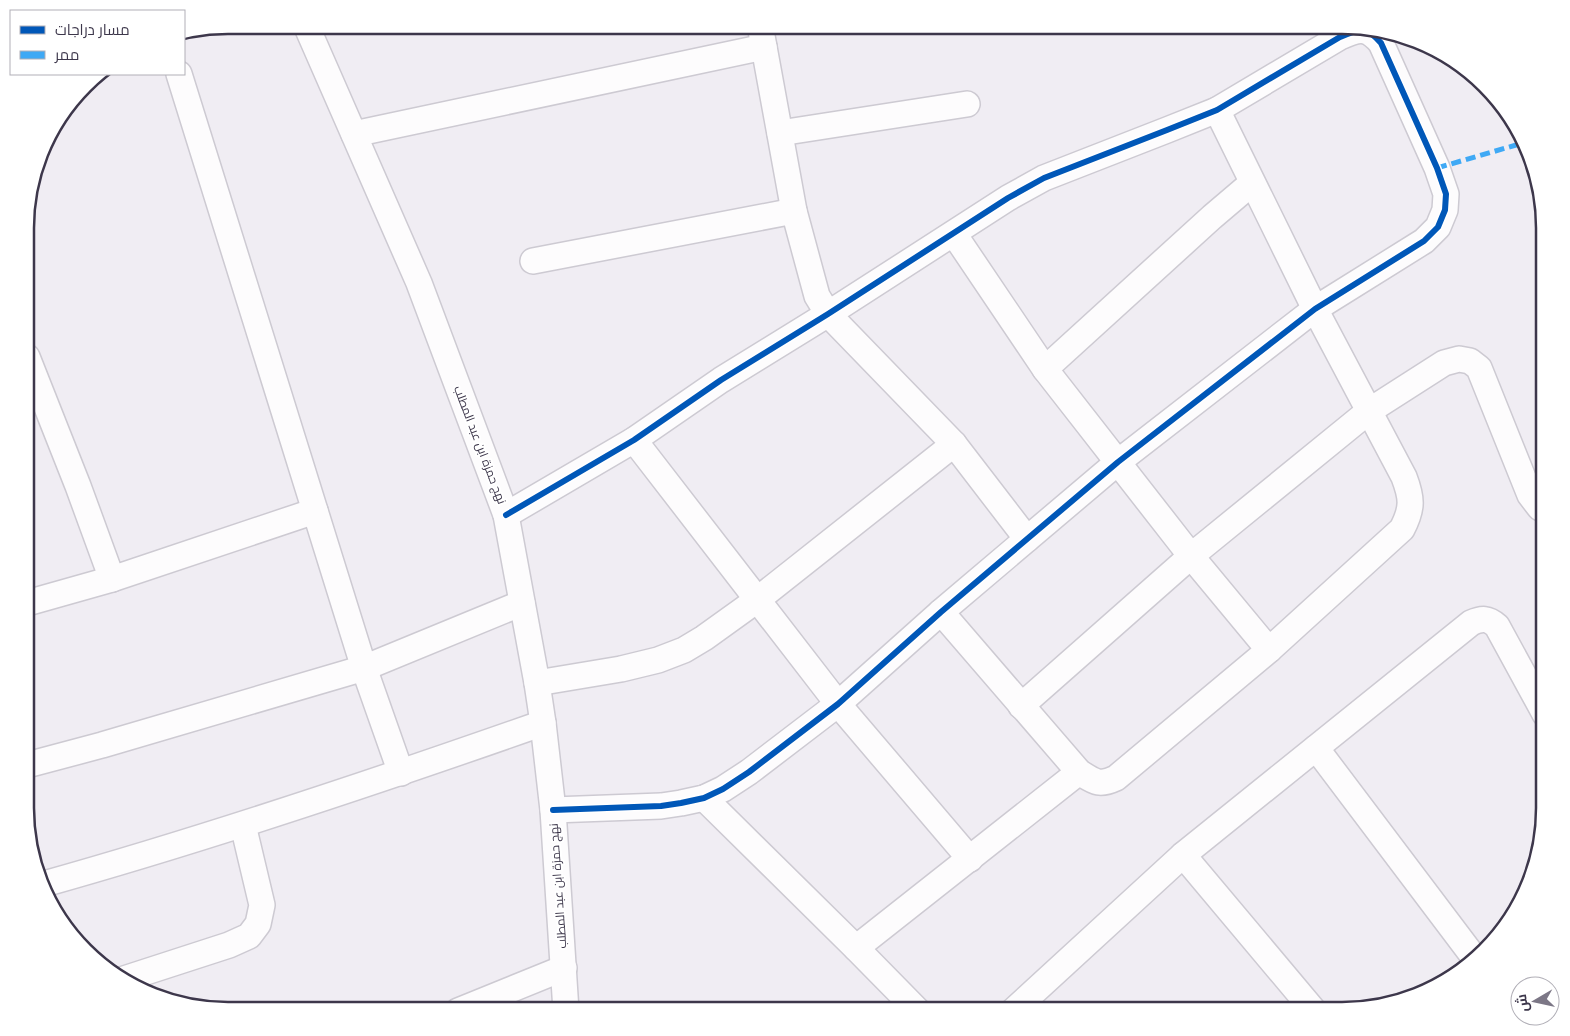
<svg xmlns="http://www.w3.org/2000/svg" width="1570" height="1036" viewBox="0 0 1570 1036" font-family="'Noto Sans',Cairo,sans-serif">
  <style>
    .lines { fill: none; stroke-linecap: round; stroke-linejoin: round }
    .street-casing { stroke: #cdcad2; stroke-width: 28 }
    .street { stroke: #fdfcfd; stroke-width: 25 }
    .quiet { stroke: #3fa9f5; stroke-width: 5; stroke-dasharray: 10 5; stroke-linecap: butt }
    .cycleway-casing { stroke: #fff; stroke-width: 9 }
    .cycleway { stroke: #0057b8; stroke-width: 6 }
    .labels { text-anchor: middle; stroke-width: 4; stroke-linejoin: round; paint-order: stroke }
    .street-label { font-size: 12px; fill: #3d374b; stroke: #fff }
    .rim { fill: none; stroke: #3d374b; stroke-width: 2.5 }
  </style>
  <rect width="100%" height="100%" fill="#f0edf3"/>
  <g class="lines">
    <defs>
      <g id="street">
        <polyline points="306,25 419,283 506,515 537,683 543,723 553,810 566,1011"/>
        <polyline points="760,25 794,211 817,296 828,314 954,444 1027,539"/>
        <polyline points="179,74 364,668 401,773"/>
        <polyline points="780,133 967,104"/>
        <polyline points="354,134 764,47"/>
        <polyline points="954,234 1045,369 1191,556 1269,650"/>
        <polyline points="533,261 794,211"/>
        <polyline points="27,357 78,486 112,579"/>
        <polyline points="1045,369 1212,217 1252,183"/>
        <polyline points="634,440 838,704 970,859"/>
        <path d="M506,515L634,440L721,380L828,314L1008,198L1044,178L1167,130L1217,110L1340,37C1359,29 1366,26 1381,43L1437,168L1446,194L1445,210L1438,227L1424,241L1315,309L1118,462L941,612L838,704L749,772L723,789L704,798L681,803L661,806L553,810"/>
        <polyline points="27,603 112,579 315,511"/>
        <path d="M941,612L1079,772C1095,782 1099,786 1116,778L1269,650L1402,529C1413,508 1412,498 1404,477L1315,309L1217,110"/>
        <polyline points="537,683 621,669 658,660 684,650 704,638 757,600 954,444"/>
        <polyline points="1021,706 1191,556 1369,411 1444,363 1459,359 1470,361 1479,368 1530,495 1540,508 1545,510"/>
        <polyline points="1316,748 1473,956"/>
        <polyline points="27,765 102,745 364,668 522,603"/>
        <polyline points="704,798 856,948 918,1011"/>
        <polyline points="1183,855 1314,1011"/>
        <path d="M44,884C212,837 378,781 543,723"/>
        <polyline points="856,948 1079,772"/>
        <polyline points="121,980 229,945 249,936 258,924 262,905 243,825"/>
        <polyline points="458,1011 564,968"/>
        <path d="M1013,1011L1183,855L1471,623C1482,618 1488,618 1497,626L1545,714"/>
      </g>
    </defs>
    <use href="#street" class="street-casing"/>
    <use href="#street" class="street"/>
    <polyline class="quiet" points="1437,168 1523,143"/>
    <defs>
      <path id="cycleway" d="M506,515L634,440L721,380L828,314L1008,198L1044,178L1167,130L1217,110L1340,37C1359,29 1366,26 1381,43L1437,168L1446,194L1445,210L1438,227L1424,241L1315,309L1118,462L941,612L838,704L749,772L723,789L704,798L681,803L661,806L553,810"/>
    </defs>
    <use href="#cycleway" class="cycleway-casing"/>
    <use href="#cycleway" class="cycleway"/>
  </g>
  <g class="labels">
    <g class="street-label">
      <text transform="translate(480 445) rotate(69)" y="4">نهج حمزة ابن عبد المطلب</text>
      <text transform="translate(558 886) rotate(-94)" y="4">نهج حمزة ابن عبد المطلب</text>
    </g>
  </g>
  <path d="M0 0H1570V1036H0ZM228 34H1342A194 194 0 0 1 1536 228V808A194 194 0 0 1 1342 1002H228A194 194 0 0 1 34 808V228A194 194 0 0 1 228 34Z" fill="#fff" fill-rule="evenodd"/>
  <path class="rim" d="M228 34H1342A194 194 0 0 1 1536 228V808A194 194 0 0 1 1342 1002H228A194 194 0 0 1 34 808V228A194 194 0 0 1 228 34Z"/>
  <rect x="10" y="10" width="175" height="65" fill="#ffffff" stroke="#b1afb7"/>
  <rect x="20" y="26" width="25" height="8" fill="#0057b8" stroke="#b1afb7"/>
  <text x="55" y="35" font-size="15" fill="#3d374b">مسار دراجات</text>
  <rect x="20" y="51" width="25" height="8" fill="#3fa9f5" stroke="#b1afb7"/>
  <text x="55" y="60" font-size="15" fill="#3d374b">ممر</text>
  <g transform="translate(1535 1001) rotate(261)"><circle r="24" fill="#ffffff" stroke="#b1afb7"/>
  <path d="M0-4L9 19L0 12L-9 19Z" fill="#7c7786"/>
  <text y="-8" font-size="14" font-weight="bold" text-anchor="middle" fill="#3d374b">ش</text>
  </g>
</svg>
